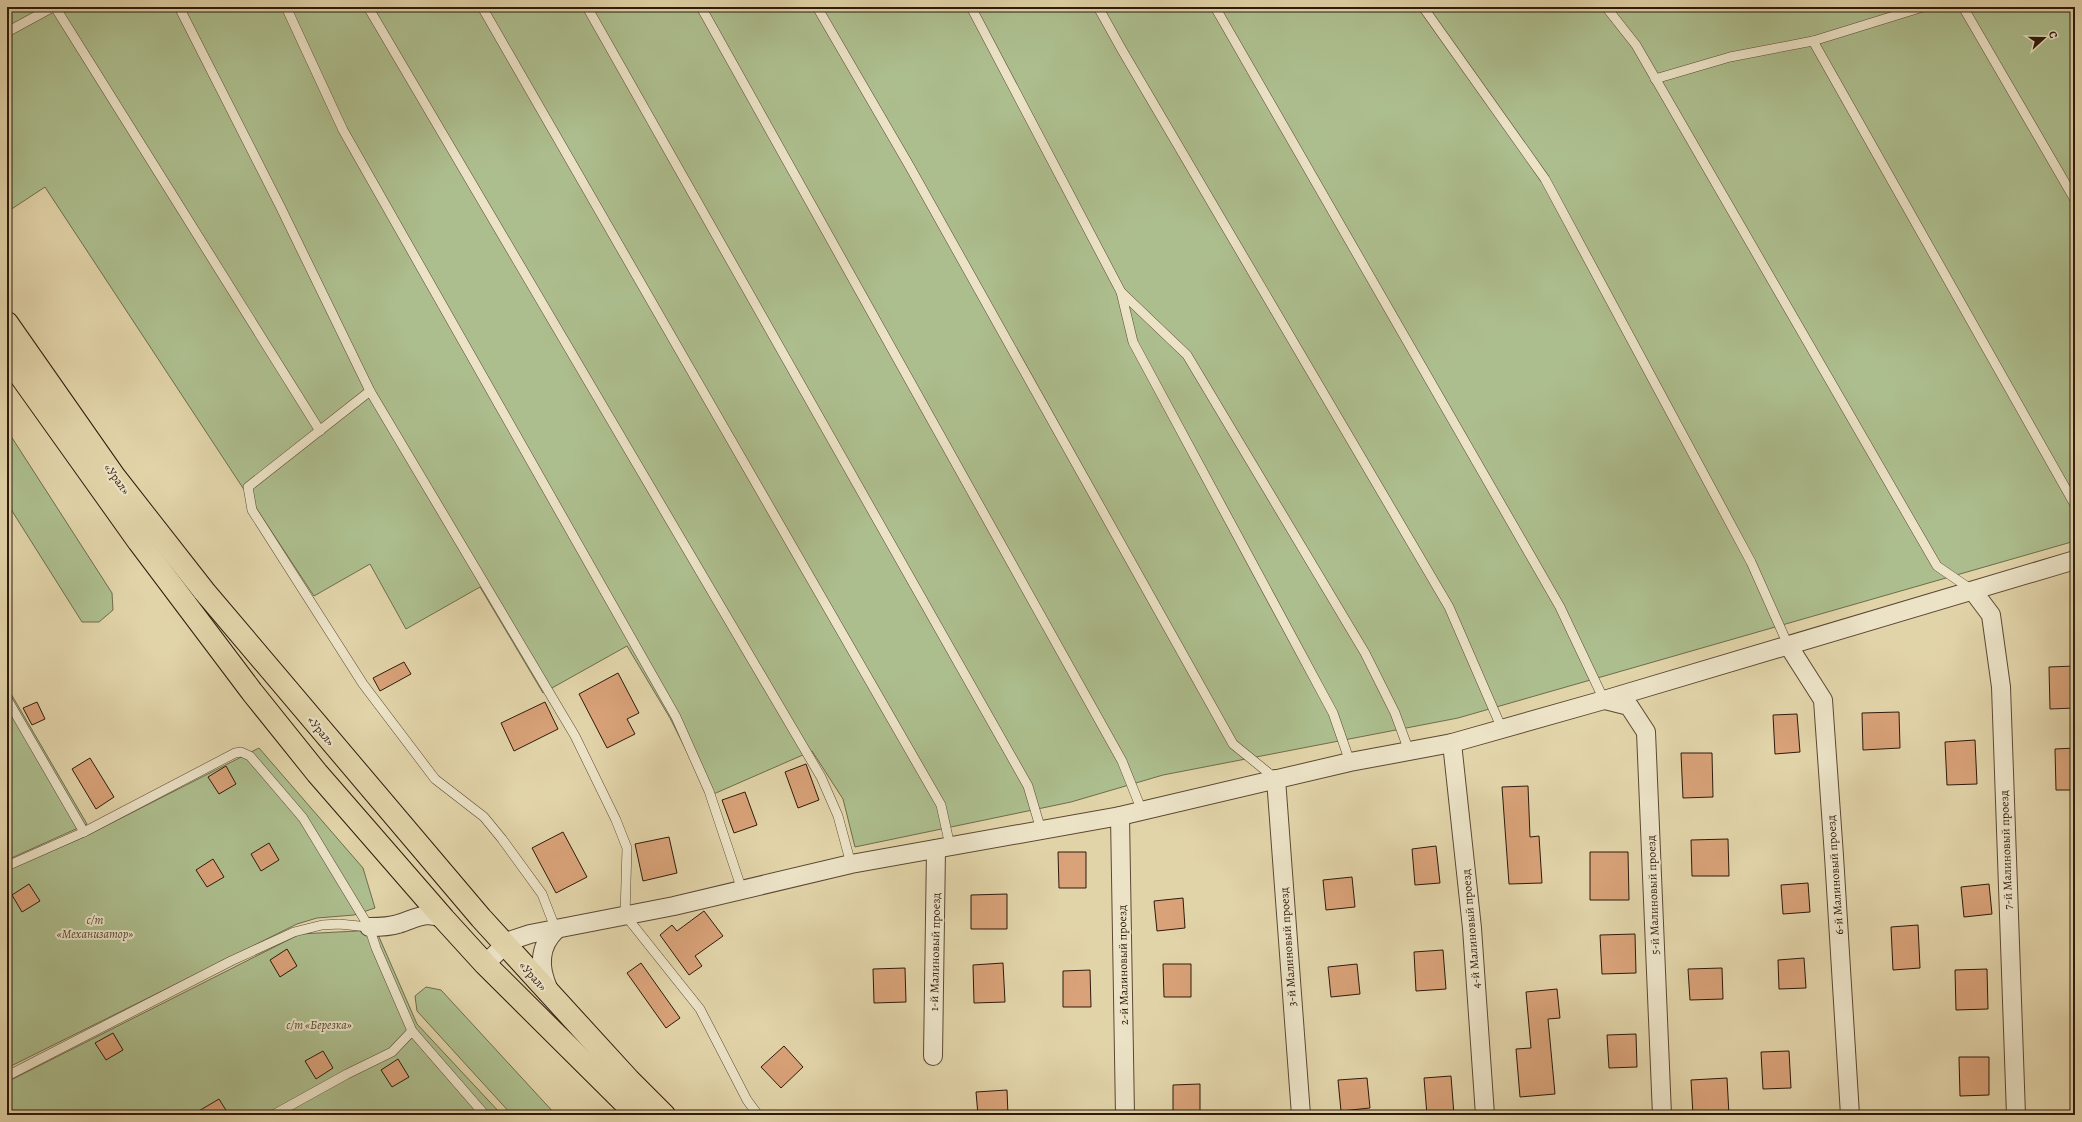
<svg xmlns="http://www.w3.org/2000/svg" width="2082" height="1122" viewBox="0 0 2082 1122" font-family="Alegreya,serif">
  <style>
    .green { fill: #adbe8e; stroke: #6e6c4d }
    .building { fill: #d9a279; stroke: #2f1a0c }
    .lines { fill: none; stroke-linecap: round; stroke-linejoin: round }
    .service-casing { stroke: #5c4833; stroke-width: 10 }
    .minor-casing { stroke: #5c4833; stroke-width: 20 }
    .trunk-casing { stroke: #2f1a0c; stroke-width: 24 }
    .service { stroke: #ece3c7; stroke-width: 9 }
    .minor { stroke: #ece3c7; stroke-width: 18 }
    .trunk { stroke: #e2d4a9; stroke-width: 22 }
    .labels { text-anchor: middle; stroke-width: 4; stroke-linejoin: round; paint-order: stroke }
    .street-label { font-size: 12px; fill: #2f1a0c; stroke: #ece3c7 }
    .park-label { font-size: 12px; font-style: italic; fill: #554b33; stroke: #ece3c7 }
  </style>
  <rect width="100%" height="100%" fill="#e2d4a9"/>
  <filter id="stains"><feTurbulence type="fractalNoise" baseFrequency=".005" numOctaves="4"/><feColorMatrix values="0 0 0 0 .2 0 0 0 0 .09 0 0 0 0 .02 0 0 0 .5 -.17"/></filter>
  <radialGradient id="worn" r=".72"><stop offset=".6" stop-color="#630" stop-opacity="0"/><stop offset="1" stop-color="#630" stop-opacity=".3"/></radialGradient>
  <g class="green">
    <polygon points="7,7 2075,7 2075,541 1458,718 1163,775 1071,802 855,847 843,799 812,751 709,796 670,718 627,646 543,693 480,587 406,629 370,564 314,596 45,187 7,212"/>
    <polygon points="7,430 112,593 113,610 99,622 82,622 7,503"/>
    <polygon points="7,687 87,824 7,860"/>
    <polygon points="259,748 363,868 375,908 354,915 317,918 297,924 7,1068 7,870 84,837"/>
    <polygon points="376,930 417,1024 502,1115 7,1115 7,1082 300,934"/>
    <polygon points="426,987 441,990 556,1115 512,1115 417,1011 415,996"/>
  </g>
  <g class="building">
    <polygon points="404,662 411,674 380,691 373,678"/>
    <polygon points="2075,666 2075,708 2050,709 2049,667"/>
    <polygon points="618,673 639,713 627,719 635,734 607,748 579,694"/>
    <polygon points="37,702 45,719 32,725 23,708"/>
    <polygon points="545,702 558,729 514,751 501,723"/>
    <polygon points="1899,712 1900,748 1863,750 1862,713"/>
    <polygon points="1797,714 1800,752 1775,754 1773,715"/>
    <polygon points="1975,740 1977,784 1947,785 1945,742"/>
    <polygon points="2075,748 2075,790 2056,790 2055,749"/>
    <polygon points="1681,753 1712,753 1713,797 1683,798"/>
    <polygon points="90,758 114,797 96,809 72,769"/>
    <polygon points="806,764 819,800 798,808 785,772"/>
    <polygon points="226,766 236,784 219,794 208,777"/>
    <polygon points="1528,786 1530,837 1539,836 1542,883 1509,884 1502,787"/>
    <polygon points="745,792 757,825 734,833 722,800"/>
    <polygon points="563,832 587,877 556,893 532,848"/>
    <polygon points="669,837 677,873 643,881 635,844"/>
    <polygon points="1728,839 1729,876 1692,876 1691,840"/>
    <polygon points="269,843 279,860 261,871 251,854"/>
    <polygon points="1436,846 1440,883 1415,885 1412,849"/>
    <polygon points="1058,852 1086,852 1086,888 1059,888"/>
    <polygon points="1590,852 1628,852 1629,900 1590,900"/>
    <polygon points="213,859 224,877 207,887 196,870"/>
    <polygon points="1352,877 1355,907 1326,910 1323,880"/>
    <polygon points="1808,883 1810,912 1783,914 1781,885"/>
    <polygon points="29,884 40,901 22,912 12,895"/>
    <polygon points="1989,884 1992,914 1964,917 1961,887"/>
    <polygon points="1007,894 1007,929 971,929 971,895"/>
    <polygon points="1183,898 1185,928 1157,931 1154,901"/>
    <polygon points="704,911 723,936 695,956 702,966 689,975 660,935 672,925 677,931"/>
    <polygon points="1918,925 1920,968 1893,970 1891,927"/>
    <polygon points="1635,934 1636,973 1602,974 1600,935"/>
    <polygon points="287,949 297,966 280,977 270,960"/>
    <polygon points="1443,950 1446,989 1416,991 1414,952"/>
    <polygon points="1804,958 1806,988 1779,989 1778,960"/>
    <polygon points="641,963 680,1018 666,1028 627,973"/>
    <polygon points="1003,963 1005,1002 974,1003 973,965"/>
    <polygon points="1163,964 1191,964 1191,997 1164,997"/>
    <polygon points="1357,964 1360,994 1331,997 1328,967"/>
    <polygon points="905,968 906,1002 874,1003 873,969"/>
    <polygon points="1722,968 1723,999 1690,1000 1688,969"/>
    <polygon points="1987,969 1988,1009 1956,1010 1955,970"/>
    <polygon points="1090,970 1091,1007 1063,1007 1063,971"/>
    <polygon points="1557,989 1560,1018 1548,1019 1555,1094 1520,1097 1516,1049 1531,1048 1526,992"/>
    <polygon points="113,1033 123,1050 106,1060 95,1043"/>
    <polygon points="1636,1034 1637,1067 1609,1068 1607,1035"/>
    <polygon points="784,1046 803,1067 781,1088 761,1067"/>
    <polygon points="323,1051 333,1068 316,1079 305,1061"/>
    <polygon points="1789,1051 1791,1088 1763,1089 1761,1052"/>
    <polygon points="1959,1057 1989,1057 1989,1095 1960,1096"/>
    <polygon points="398,1059 409,1077 392,1087 381,1070"/>
    <polygon points="1451,1076 1454,1115 1427,1115 1424,1078"/>
    <polygon points="1367,1078 1370,1108 1341,1111 1338,1080"/>
    <polygon points="1727,1078 1729,1115 1693,1115 1691,1080"/>
    <polygon points="1200,1084 1200,1115 1173,1115 1173,1085"/>
    <polygon points="1007,1090 1008,1115 978,1115 976,1092"/>
    <polygon points="219,1099 229,1115 192,1115"/>
  </g>
  <g class="lines">
    <defs>
      <g id="service">
        <polyline points="55,7 320,431"/>
        <polyline points="179,7 280,206 370,391 575,736 616,820 627,848 625,915 700,1009 747,1100 758,1115"/>
        <polyline points="286,7 343,130 676,717 709,791 742,890"/>
        <polyline points="368,7 821,777 838,816 851,864"/>
        <polyline points="482,7 941,805 950,846"/>
        <polyline points="587,7 1028,786 1041,830"/>
        <polyline points="701,7 1122,761 1142,811"/>
        <polyline points="817,7 910,167 1233,744 1276,779"/>
        <polyline points="971,7 1121,292 1133,342 1333,713 1350,762"/>
        <polyline points="1098,7 1122,50 1449,607 1502,729"/>
        <polyline points="1215,7 1560,607 1604,700"/>
        <polyline points="1423,7 1545,179 1751,562 1788,645"/>
        <polyline points="1606,7 1636,45 1937,566 1972,590"/>
        <polyline points="1963,7 2075,200"/>
        <polyline points="7,32 53,7"/>
        <polyline points="1813,41 2075,505"/>
        <polyline points="1655,79 1730,57 1813,41 1923,7"/>
        <polyline points="1121,292 1187,355 1365,653 1395,713 1409,751"/>
        <polyline points="370,391 248,487 252,510 363,684 435,779 484,817 502,839 542,894 556,930"/>
        <polyline points="7,699 84,832"/>
        <polyline points="7,866 84,832 235,753 241,752 250,756 303,818 369,927 376,948 412,1031 485,1115"/>
        <polyline points="7,1076 231,961 294,932 322,925 339,924 369,927"/>
        <polyline points="273,1115 347,1074 392,1052 412,1031"/>
      </g>
      <g id="minor">
        <polyline points="1973,591 1991,615 2001,687 2016,1115"/>
        <polyline points="1788,645 1823,700 1834,856 1850,1115"/>
        <polyline points="1605,700 1629,706 1646,732 1662,1115"/>
        <polyline points="1452,743 1472,928 1485,1115"/>
        <polyline points="1276,779 1301,1115"/>
        <polyline points="1120,816 1125,1115"/>
        <path d="M369,927C379,927 389,927 398,924C415,919 426,910 444,919"/>
        <polyline points="485,964 509,941 530,934 674,906 851,864 1120,816 1350,762 1452,743 1604,700 2075,560"/>
        <path d="M549,990C539,969 538,947 556,930"/>
        <polyline points="933,1056 936,849"/>
      </g>
      <g id="trunk">
        <polyline points="7,323 114,476 204,591 481,918 629,1080 664,1115"/>
        <polyline points="7,357 139,542 252,692 317,773 444,919 485,964 637,1115"/>
      </g>
    </defs>
    <use href="#service" class="service-casing"/>
    <use href="#minor" class="minor-casing"/>
    <use href="#trunk" class="trunk-casing"/>
    <use href="#service" class="service"/>
    <use href="#minor" class="minor"/>
    <use href="#trunk" class="trunk"/>
  </g>
  <g class="labels">
    <g class="street-label">
      <text transform="translate(117 479) rotate(54)" y="4">«Урал»</text>
      <text transform="translate(321 731) rotate(50)" y="4">«Урал»</text>
      <text transform="translate(2006 850) rotate(-92)" y="4">7-й Малиновый проезд</text>
      <text transform="translate(1835 875) rotate(-94)" y="4">6-й Малиновый проезд</text>
      <text transform="translate(1653 895) rotate(-92)" y="4">5-й Малиновый проезд</text>
      <text transform="translate(1471 929) rotate(-95)" y="4">4-й Малиновый проезд</text>
      <text transform="translate(1288 947) rotate(-94)" y="4">3-й Малиновый проезд</text>
      <text transform="translate(935 952) rotate(-89)" y="4">1-й Малиновый проезд</text>
      <text transform="translate(1123 965) rotate(-91)" y="4">2-й Малиновый проезд</text>
      <text transform="translate(533 976) rotate(48)" y="4">«Урал»</text>
    </g>
    <g class="park-label">
      <text x="95" y="924">с/т<tspan x="95" dy="14">«Механизатор»</tspan></text>
      <text x="319" y="1029">с/т «Березка»</text>
    </g>
  </g>
  <rect width="2082" height="1122" fill="none" stroke="#e2d4a9" stroke-width="24"/>
  <rect x="8" y="8" width="2066" height="1106" fill="none" stroke="#2f1a0c" stroke-width="2"/>
  <rect x="12" y="12" width="2058" height="1098" fill="none" stroke="#2f1a0c"/>
  <g transform="translate(2044 38) rotate(69)" stroke="#ece3c7" stroke-width="3" paint-order="stroke">
  <path d="M0-3L7 15L0 10L-7 15Z" fill="#2f1a0c"/>
  <text y="-6" font-size="11" font-weight="bold" text-anchor="middle" fill="#2f1a0c">С</text>
  </g>
  <rect width="100%" height="100%" filter="url(#stains)"/>
  <rect width="100%" height="100%" fill="url(#worn)"/>
</svg>
